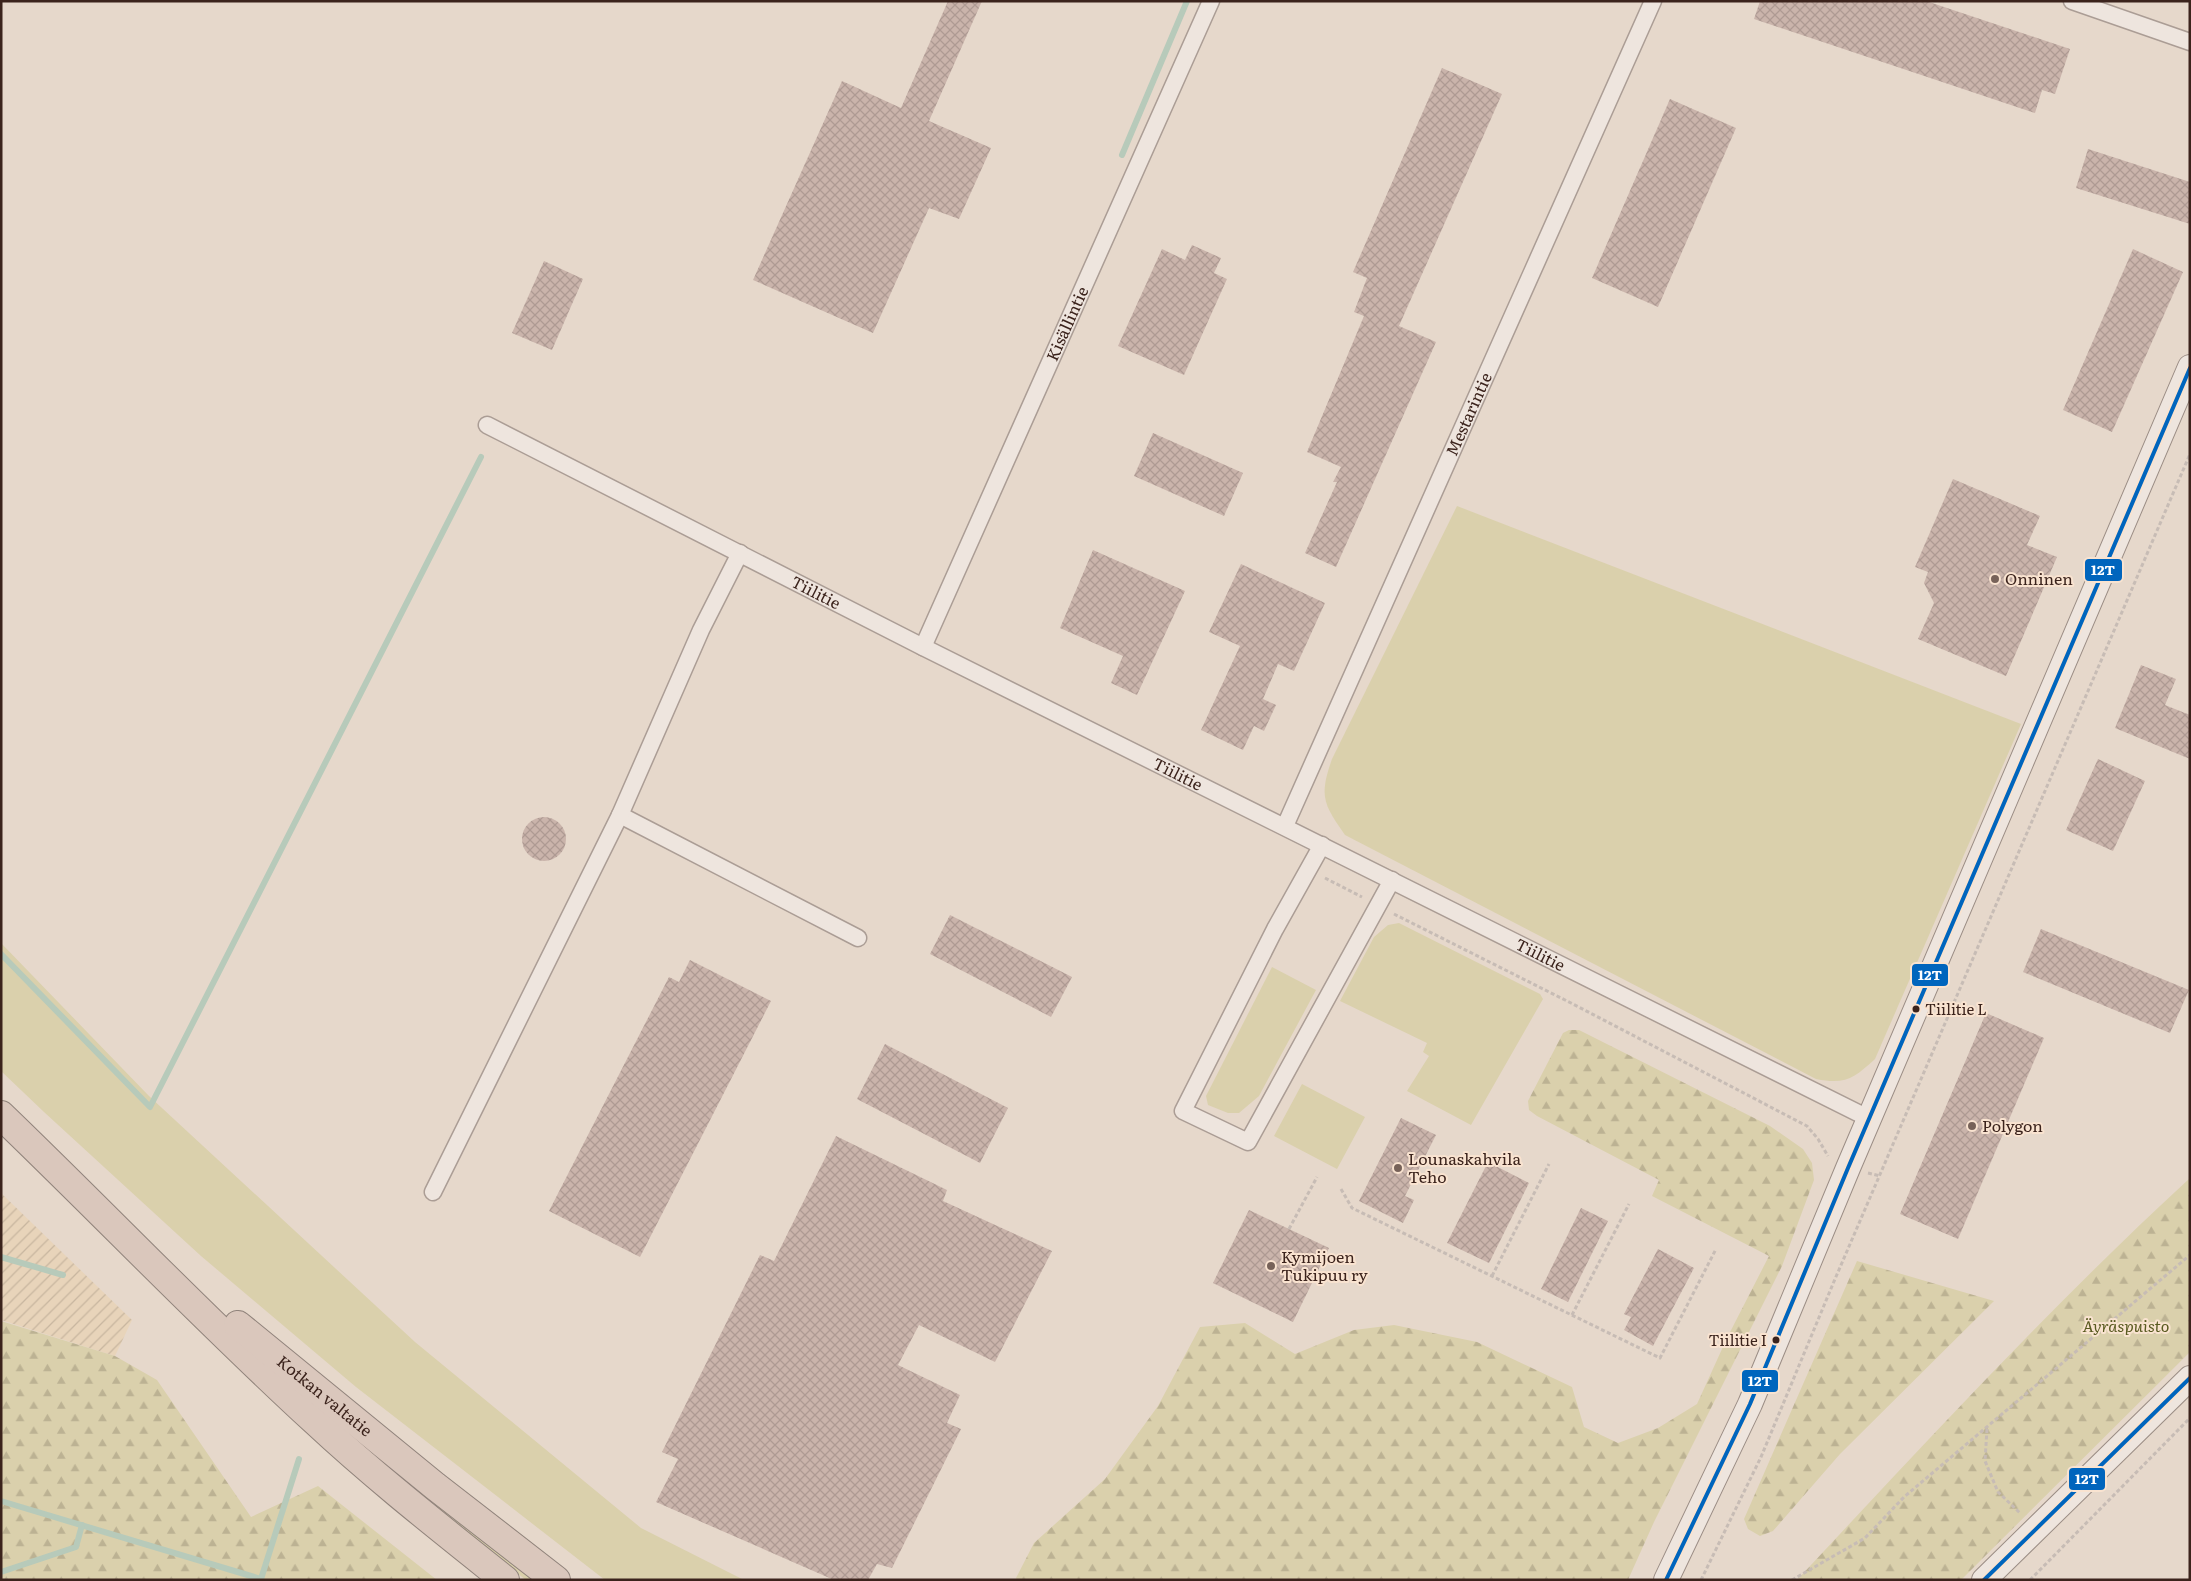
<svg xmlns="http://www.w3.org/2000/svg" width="2191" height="1581" viewBox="0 0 2191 1581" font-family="Literata,serif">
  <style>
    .farmland { fill: url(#farmland-furrows) }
    .grass { fill: #dad0ac }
    .forest { fill: url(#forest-firs) }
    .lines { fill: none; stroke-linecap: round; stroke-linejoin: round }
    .stream { stroke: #b7caba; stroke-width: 6 }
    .building { fill: url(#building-cross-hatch) }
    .street-casing { stroke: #ab9d95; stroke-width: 19 }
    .secondary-casing { stroke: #9b8d85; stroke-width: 26 }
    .highway-casing { stroke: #90837b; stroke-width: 30 }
    .path { stroke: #c7bcb5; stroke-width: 3; stroke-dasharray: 4 2.5; stroke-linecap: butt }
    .street { stroke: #eee5de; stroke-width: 16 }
    .secondary { stroke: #eee5de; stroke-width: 24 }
    .highway { stroke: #dac7bc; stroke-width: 28 }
    .bus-1-casing { stroke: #f9e3d0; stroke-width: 8 }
    .bus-1 { stroke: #0065bd; stroke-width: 4 }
    .poi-dot { fill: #776259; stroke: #f9e3d0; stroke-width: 2 }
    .bus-dot { fill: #3b231c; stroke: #f9e3d0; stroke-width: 2 }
    .labels { text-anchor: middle; stroke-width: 4; stroke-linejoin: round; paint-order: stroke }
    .bus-label { font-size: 15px; fill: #3b231c; stroke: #f9e3d0; text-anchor: start }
    .street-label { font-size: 16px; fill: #3b231c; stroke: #f9e3d0 }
    .poi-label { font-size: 16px; fill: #3b231c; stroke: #f9e3d0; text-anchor: start }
    .park-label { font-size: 16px; font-style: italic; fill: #595a20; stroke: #f9e3d0 }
    .line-badge { stroke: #f9e3d0; stroke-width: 2 }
    .badge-label { font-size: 14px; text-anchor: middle; font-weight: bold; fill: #fff }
  </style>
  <defs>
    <pattern id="farmland-furrows" width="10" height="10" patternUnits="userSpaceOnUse" patternTransform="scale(1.25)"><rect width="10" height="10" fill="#e8d4ba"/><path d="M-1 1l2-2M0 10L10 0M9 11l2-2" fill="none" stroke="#c8b69f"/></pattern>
    <pattern id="forest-firs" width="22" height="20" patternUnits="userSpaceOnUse" patternTransform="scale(1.25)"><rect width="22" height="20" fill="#dad0ac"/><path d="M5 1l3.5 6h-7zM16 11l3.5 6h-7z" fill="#bcb293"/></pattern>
    <pattern id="building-cross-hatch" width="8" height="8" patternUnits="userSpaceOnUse" patternTransform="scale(1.25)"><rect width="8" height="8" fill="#cab4ab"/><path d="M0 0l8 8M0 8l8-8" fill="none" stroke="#ae9a93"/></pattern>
  </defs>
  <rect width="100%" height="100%" fill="#e6d8cb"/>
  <polygon class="farmland" points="1,1193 132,1320 115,1356 1,1320"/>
  <g class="grass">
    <path d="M1457,506L2021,724L1875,1059C1854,1078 1846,1085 1816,1079L1345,835C1323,804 1319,796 1332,759Z"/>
    <polygon points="1399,923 1540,994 1543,999 1471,1125 1407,1091 1429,1056 1423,1052 1427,1043 1340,1001 1374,937 1388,925"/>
    <polygon points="1,943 149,1096 415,1342 641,1528 744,1580 605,1580 356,1387 201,1256 44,1112 1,1071"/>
    <polygon points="1272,967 1316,990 1259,1096 1239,1113 1228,1113 1208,1105 1206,1096"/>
    <polygon points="1302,1084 1365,1117 1337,1169 1274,1136"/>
    <polygon points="274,1363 544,1580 526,1580 497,1558 312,1408"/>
  </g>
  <g class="forest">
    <polygon points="1569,1030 1579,1030 1770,1126 1803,1149 1812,1163 1814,1180 1782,1266 1654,1522 1628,1580 1017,1580 1016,1578 1034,1543 1105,1479 1158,1406 1200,1327 1245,1323 1295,1354 1354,1330 1394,1325 1477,1342 1572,1387 1584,1427 1618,1443 1658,1428 1697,1404 1727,1338 1769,1256 1652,1196 1659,1180 1537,1116 1529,1110 1528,1101 1563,1033"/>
    <path d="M2190,1178V1352L1961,1580H1797C1925,1443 2052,1305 2190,1178Z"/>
    <polygon points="1857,1261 1994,1301 1840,1454 1773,1531 1760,1536 1748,1529 1744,1519"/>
    <polygon points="1,1321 115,1356 157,1380 251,1517 318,1486 437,1580 1,1580"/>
  </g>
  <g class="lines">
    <g class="stream">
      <polyline points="1122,155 1187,1"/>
      <polyline points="1,954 150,1107 481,457"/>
      <polyline points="1,1257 63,1275"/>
      <polyline points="1,1501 261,1579 299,1459"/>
      <polyline points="1,1572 76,1547 82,1525"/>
    </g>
  </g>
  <g class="building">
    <polygon points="948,1 982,1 929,121 991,148 959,219 929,208 873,333 753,280 842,81 901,108"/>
    <polygon points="1760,1 1926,1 2070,49 2055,94 2042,90 2035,113 1754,19"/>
    <polygon points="1442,68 1502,94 1399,326 1436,342 1336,567 1305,553 1337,482 1333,482 1341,467 1307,452 1364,316 1354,312 1367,278 1353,272"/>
    <polygon points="1670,99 1736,128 1658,307 1592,278"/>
    <polygon points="2088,149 2190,182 2190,224 2076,188"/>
    <polygon points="1192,245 1221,258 1214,273 1227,279 1184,375 1118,346 1162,249 1185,260"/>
    <polygon points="2133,249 2183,272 2112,432 2063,410"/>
    <polygon points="544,261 583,279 552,350 512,333"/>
    <polygon points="1153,433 1243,473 1224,516 1134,476"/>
    <polygon points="1953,479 2040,516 2027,545 2057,557 2006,676 1918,639 1934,603 1924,583 1928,572 1915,567"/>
    <polygon points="1093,550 1185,591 1137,695 1111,683 1123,656 1060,628"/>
    <polygon points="1241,564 1325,603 1294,671 1278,664 1263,699 1276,705 1264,731 1254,726 1243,750 1201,730 1240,646 1209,632"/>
    <polygon points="2141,665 2176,679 2165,705 2190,715 2190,759 2115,728"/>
    <polygon points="2098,759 2145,781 2113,851 2066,830"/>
    <circle cx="544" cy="839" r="22"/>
    <polygon points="950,915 1072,977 1051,1017 930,954"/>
    <polygon points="2041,929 2189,990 2170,1033 2023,972"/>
    <polygon points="690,960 771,1001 640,1257 549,1211 669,977 679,982"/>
    <polygon points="1986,1013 2044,1038 1958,1239 1900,1214"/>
    <polygon points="885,1044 1008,1108 980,1163 857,1099"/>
    <polygon points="1401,1118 1436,1135 1405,1196 1414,1200 1403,1223 1359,1201"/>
    <polygon points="836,1136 947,1190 943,1201 1052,1251 995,1362 919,1325 898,1365 960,1395 947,1423 961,1429 892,1568 877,1564 868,1580 834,1580 656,1502 678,1459 662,1452 760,1255 774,1261"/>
    <polygon points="1488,1162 1529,1183 1489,1263 1447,1243"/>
    <polygon points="1581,1208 1608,1221 1568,1302 1541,1289"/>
    <polygon points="1249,1210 1329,1248 1293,1322 1213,1283"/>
    <polygon points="1658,1249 1694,1268 1653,1346 1624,1330 1631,1317 1624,1314"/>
  </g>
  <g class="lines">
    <defs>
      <g id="street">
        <polyline points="2072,1 2190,42"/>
        <path id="s1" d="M487,425L923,647L1870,1119"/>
        <path id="s2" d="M923,647L1211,1"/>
        <polyline points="620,815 858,938"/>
        <path id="s3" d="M1285,826L1653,1"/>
        <polyline points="1322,845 1275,929 1183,1111 1248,1142 1392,880"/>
        <polyline points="433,1192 620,815 701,630 740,553"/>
      </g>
      <g id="secondary">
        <polyline points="1666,1580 1750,1404 1848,1168 2190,367"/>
        <polyline points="1984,1580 2190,1378"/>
      </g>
      <g id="highway">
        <path d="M1,1115C106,1216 207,1322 314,1420C375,1477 440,1528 505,1580"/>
        <path id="s4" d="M238,1325L435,1486L556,1580"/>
      </g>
    </defs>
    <use href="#street" class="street-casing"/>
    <use href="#secondary" class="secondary-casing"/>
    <use href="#highway" class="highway-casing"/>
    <g class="path">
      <polyline points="1325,878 1362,897"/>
      <polyline points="1394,914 1571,1003 1807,1126 1818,1139 1828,1156"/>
      <polyline points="1868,1173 1880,1176"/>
      <polyline points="1341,1189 1352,1208 1660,1358 1716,1249"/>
      <polyline points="1289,1229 1317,1177"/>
      <polyline points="1492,1276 1549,1164"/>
      <polyline points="1572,1315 1629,1204"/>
      <polyline points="1987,1429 1985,1461 1998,1492 2020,1513"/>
      <polyline points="1701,1580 1761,1457 1835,1279 2190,454"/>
      <polyline points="1792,1580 1865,1538 1904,1497 2190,1255"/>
      <polyline points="2030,1580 2190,1418"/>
    </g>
    <use href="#street" class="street"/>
    <use href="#secondary" class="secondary"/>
    <use href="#highway" class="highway"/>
    <defs>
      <g id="bus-1">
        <polyline points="1666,1580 1750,1404 1848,1168 2190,368"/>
        <polyline points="1984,1580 2190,1378"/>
      </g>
    </defs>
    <use href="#bus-1" class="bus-1-casing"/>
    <use href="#bus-1" class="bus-1"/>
  </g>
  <g class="poi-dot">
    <circle cx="1995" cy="579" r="5"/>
    <circle cx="1972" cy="1126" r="5"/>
    <circle cx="1398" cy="1168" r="5"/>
    <circle cx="1271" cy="1266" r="5"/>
  </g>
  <g class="bus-dot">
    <circle cx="1916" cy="1009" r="4.5"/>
    <circle cx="1776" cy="1340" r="4.5"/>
  </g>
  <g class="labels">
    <g class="bus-label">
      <text x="1925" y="1015">Tiilitie L</text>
      <text x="1767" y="1346" text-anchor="end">Tiilitie I</text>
    </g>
    <g class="street-label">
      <text dy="6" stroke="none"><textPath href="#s2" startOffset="354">Kisällintie</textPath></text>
      <text dy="6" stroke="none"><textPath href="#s3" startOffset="451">Mestarintie</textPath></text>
      <text dy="6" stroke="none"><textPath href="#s1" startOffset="369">Tiilitie</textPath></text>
      <text dy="6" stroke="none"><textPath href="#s1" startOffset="774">Tiilitie</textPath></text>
      <text dy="6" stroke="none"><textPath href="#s1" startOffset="1179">Tiilitie</textPath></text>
      <text dy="6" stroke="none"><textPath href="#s4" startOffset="112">Kotkan valtatie</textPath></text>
    </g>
    <g class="poi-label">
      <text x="2005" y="585">Onninen</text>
      <text x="1982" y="1132">Polygon</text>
      <text x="1408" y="1165">Lounaskahvila<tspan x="1408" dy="18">Teho</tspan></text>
      <text x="1281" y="1263">Kymijoen<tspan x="1281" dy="18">Tukipuu ry</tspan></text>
    </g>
    <g class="park-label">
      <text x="2126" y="1332">Äyräspuisto</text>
    </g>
  </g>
  <g class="line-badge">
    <rect x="2084" y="558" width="39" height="24" rx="5" fill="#0065bd"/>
    <rect x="1911" y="963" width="38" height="24" rx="5" fill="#0065bd"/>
    <rect x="1741" y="1369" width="38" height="24" rx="5" fill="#0065bd"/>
    <rect x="2068" y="1467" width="38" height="24" rx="5" fill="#0065bd"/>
  </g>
  <g class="badge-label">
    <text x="2103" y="575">12T</text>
    <text x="1930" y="980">12T</text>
    <text x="1760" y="1386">12T</text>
    <text x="2087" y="1484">12T</text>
  </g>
  <rect width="2191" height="1581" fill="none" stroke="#3b231c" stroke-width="5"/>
</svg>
